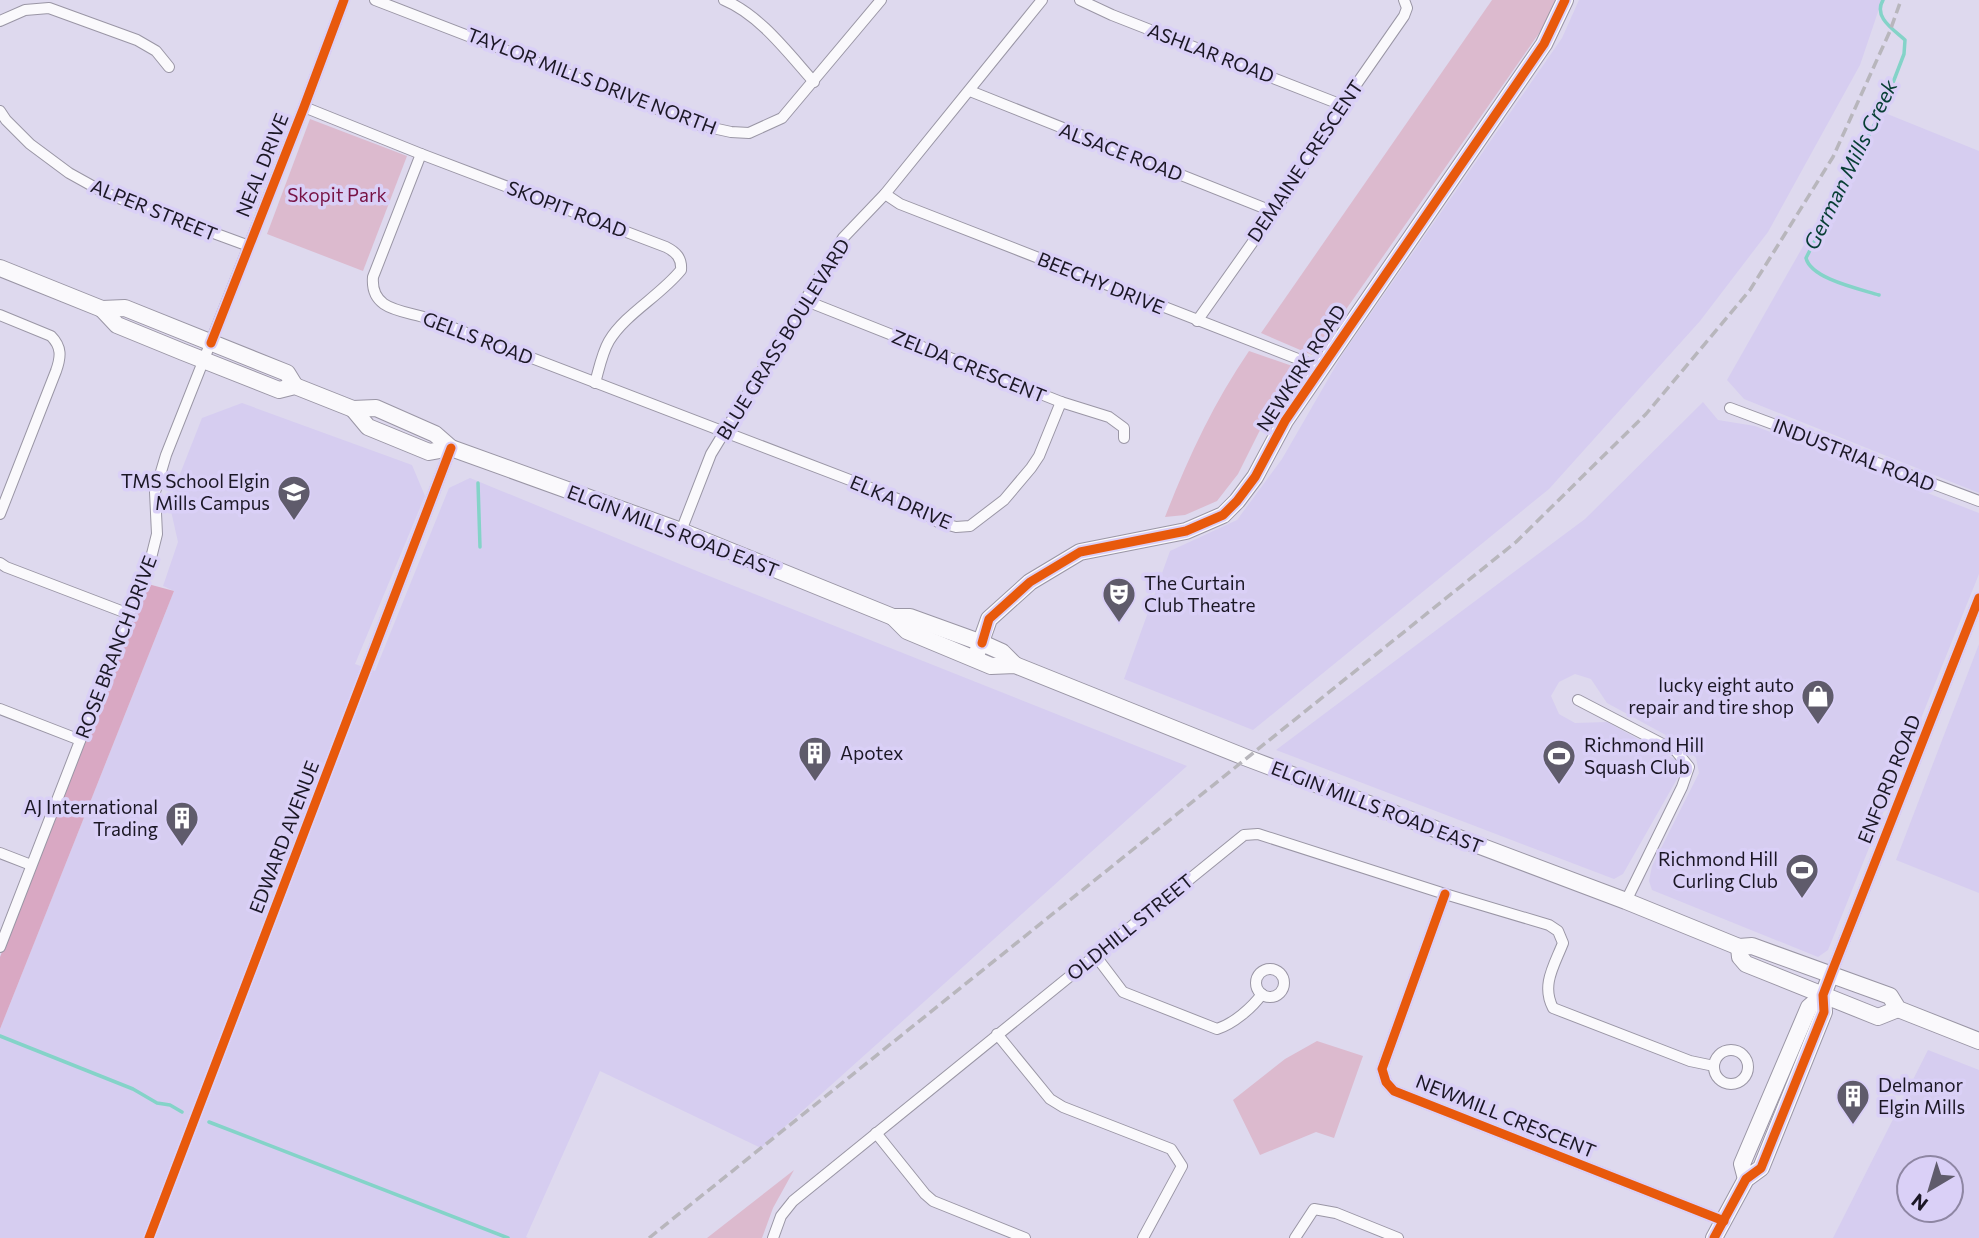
<svg xmlns="http://www.w3.org/2000/svg" width="1979" height="1238" viewBox="0 0 1979 1238" font-family="Commissioner,sans-serif">
  <style>
    .built { fill: #d6cdf0; fill-rule: evenodd }
    .green { fill: #dcbace }
    .forest { fill: #d9a8c3 }
    .lines { fill: none; stroke-linecap: round; stroke-linejoin: round }
    .stream { stroke: #84d3c8; stroke-width: 3.5 }
    .street-casing { stroke: #9a96a5; stroke-width: 12 }
    .secondary-casing { stroke: #9a96a5; stroke-width: 18 }
    .street { stroke: #faf9fc; stroke-width: 10 }
    .secondary { stroke: #faf9fc; stroke-width: 16 }
    .rail { stroke: #b8b6bc; stroke-width: 3.5; stroke-dasharray: 10 5; stroke-linecap: butt }
    .cycleway-casing { stroke: #dad0f7; stroke-width: 13 }
    .cycleway { stroke: #e8590c; stroke-width: 9 }
    .labels { text-anchor: middle; stroke-width: 7; stroke-linejoin: round; paint-order: stroke }
    .street-label { font-size: 19px; fill: #1b1725; stroke: #dad0f7 }
    .park-label { font-size: 19px; fill: #714; stroke: #dad0f7 }
    .poi-label { font-size: 19px; fill: #1b1725; stroke: #dad0f7; text-anchor: end }
    .water-label { font-size: 21px; font-style: italic; fill: #073e34; stroke: #dad0f7 }
  </style>
  <rect width="100%" height="100%" fill="#ded9ee"/>
  <g class="built">
    <polygon points="1579,0 1882,0 1860,65 1768,232 1700,321 1549,489 1253,730 1124,679 1170,551 1237,520 1282,459 1342,355 1562,38"/>
    <polygon points="1880,111 1979,151 1979,493 1744,399 1727,380"/>
    <polygon points="1703,402 1718,420 1755,426 1979,513 1979,574 1828,950 1818,957 1652,890 1649,881 1652,866 1699,773 1696,758 1684,745 1607,703 1591,679 1575,674 1559,682 1551,696 1559,714 1575,723 1607,722 1676,760 1681,772 1623,874 1614,879 1276,750 1585,519"/>
    <polygon points="242,403 412,465 425,496 355,664 375,671 449,488 470,478 709,576 1187,766 761,1148 600,1071 526,1237 528,1238 0,1238 0,1029 174,591 163,586 178,542 169,502 202,418"/>
    <polygon points="1979,644 1979,893 1896,860"/>
    <path d="M1928,1050L1979,1070V1238H1833ZM1909,1168H1951V1210H1909Z"/>
  </g>
  <g class="green">
    <polygon points="1492,0 1557,0 1549,19 1347,308 1312,355 1261,333"/>
    <polygon points="310,119 407,156 363,271 267,234"/>
    <path d="M1249,351L1301,369L1259,432L1238,474L1217,501L1185,515L1165,517C1187,460 1214,402 1249,351Z"/>
    <polygon points="1317,1041 1363,1056 1334,1138 1316,1132 1260,1155 1233,1100 1285,1059"/>
    <polygon points="794,1170 773,1208 762,1238 707,1238"/>
  </g>
  <polygon class="forest" points="148,584 174,591 0,1029 0,957"/>
  <g class="lines">
    <g class="stream">
      <path d="M1879,295C1860,289 1811,279 1806,258L1884,106L1904,54L1905,40C1893,29 1873,17 1883,0"/>
      <polyline points="478,483 480,547"/>
      <polyline points="0,1036 133,1089 157,1103 170,1105 182,1112"/>
      <polyline points="209,1122 508,1238"/>
    </g>
    <defs>
      <g id="street">
        <polyline points="375,0 699,125 731,132 749,133 782,118 881,0"/>
        <path d="M724,0C760,15 788,53 814,82"/>
        <polyline points="1080,0 1112,15 1342,105"/>
        <polyline points="0,21 25,10 49,8 137,40 156,51 169,67"/>
        <polyline points="970,91 1274,212"/>
        <path d="M304,107L421,154L666,247C676,252 682,258 681,270C660,296 625,314 609,341C602,353 599,369 595,383"/>
        <polyline points="0,111 6,120 30,144 69,173 105,193 249,246"/>
        <path d="M421,154L373,277C370,312 405,310 430,319L876,490L912,505L938,522L956,527L970,526L1004,500L1031,468L1039,456L1061,402"/>
        <polyline points="885,194 900,204 1321,368"/>
        <polyline points="804,300 1061,402 1109,417 1124,428 1124,438"/>
        <path d="M0,315L51,336C62,347 61,357 56,371L0,514"/>
        <polyline points="1197,321 1274,212 1342,105 1404,16 1407,8 1404,0"/>
        <polyline points="1730,408 1979,501"/>
        <polyline points="681,531 711,454 843,238 885,194 1042,0"/>
        <polyline points="0,563 6,567 129,614"/>
        <polyline points="1578,700 1676,751 1689,767 1682,787 1626,901"/>
        <polyline points="0,709 80,740"/>
        <polyline points="0,853 31,865"/>
        <polyline points="1445,894 1382,1069 1386,1082 1394,1091 1724,1221"/>
        <polyline points="0,947 151,558 157,534 155,492 166,455 304,107 344,0"/>
        <path d="M1095,955L1123,992L1217,1029C1233,1024 1252,1008 1262,994"/>
        <circle cx="1270" cy="983" r="14"/>
        <polyline points="1831,974 1979,598"/>
        <polyline points="997,1034 1050,1099 1063,1107 1171,1149 1182,1166 1143,1238"/>
        <circle cx="1731" cy="1067" r="17"/>
        <polyline points="876,1133 925,1194 933,1201 1025,1238"/>
        <polyline points="149,1238 451,448"/>
        <path d="M773,1238L781,1216L793,1201L1244,835L1258,834L1445,894L1549,925L1558,931L1563,943C1554,966 1541,985 1553,1008L1690,1061L1714,1066"/>
        <polyline points="1295,1238 1314,1209 1336,1213 1398,1238"/>
      </g>
      <g id="secondary">
        <polyline points="0,268 102,309 125,308 287,373 295,386"/>
        <polyline points="102,309 117,325 183,352 279,390 295,386 353,409 376,408 435,434 451,448 681,531 893,617 910,617 982,643 1002,652 1015,665"/>
        <polyline points="353,409 368,427 429,452 451,448"/>
        <polyline points="893,617 907,631 991,666 1015,665 1247,758 1626,901 1739,947 1752,946 1890,996 1898,1009 1979,1041"/>
        <polyline points="977,653 989,619 1030,582 1080,552 1186,531 1223,515 1237,501 1255,477 1285,421 1544,44 1565,0"/>
        <polyline points="1739,947 1740,957 1746,964 1878,1017 1898,1009"/>
        <polyline points="1746,1179 1742,1164 1809,1007 1823,995"/>
        <polyline points="1714,1238 1746,1179 1761,1168 1824,1012 1823,995 1831,974"/>
      </g>
    </defs>
    <use href="#street" class="street-casing"/>
    <use href="#secondary" class="secondary-casing"/>
    <use href="#street" class="street"/>
    <use href="#secondary" class="secondary"/>
    <polyline class="rail" points="649,1238 1516,542 1646,414 1750,290 1833,157 1890,31 1901,0"/>
    <defs>
      <g id="cycleway">
        <polyline points="211,343 304,107 344,0"/>
        <polyline points="982,643 989,619 1030,582 1080,552 1186,531 1223,515 1237,501 1255,477 1285,421 1544,44 1565,0"/>
        <polyline points="1445,894 1382,1069 1386,1082 1394,1091 1724,1221"/>
        <polyline points="149,1238 451,448"/>
        <polyline points="1714,1238 1746,1179 1761,1168 1824,1012 1823,995 1831,974 1979,598"/>
      </g>
    </defs>
    <use href="#cycleway" class="cycleway-casing"/>
    <use href="#cycleway" class="cycleway"/>
  </g>
  <defs>
    <symbol id="school-pin" viewBox="-11 -11 22 30"><path d="M0 17L-7.5 6A9.5 9.5 0 1 1 7.5 6Z" fill="#5f5b6b" stroke="#dad0f7"/><path d="M0-5L7-2L0 1L-7-2ZM-4 1L0 2.5L4 1V4Q0 6-4 4Z" fill="#fff"/></symbol>
    <symbol id="theatre-pin" viewBox="-11 -11 22 30"><path d="M0 17L-7.5 6A9.5 9.5 0 1 1 7.5 6Z" fill="#5f5b6b" stroke="#dad0f7"/><path d="M-5-5.5Q0-4 5-5.5V0Q5 5 0 6Q-5 5-5 0ZM-3.3-2.5H-1v1.5H-3.3ZM1-2.5H3.3v1.5H1ZM-2.8 1Q0 5.5 2.8 1Z" fill="#fff"/></symbol>
    <symbol id="shop-pin" viewBox="-11 -11 22 30"><path d="M0 17L-7.5 6A9.5 9.5 0 1 1 7.5 6Z" fill="#5f5b6b" stroke="#dad0f7"/><path d="M-5-2.5h2.3a2.7 3.5 0 0 1 5.4 0H5L5.5 6h-11ZM-1.5-2.5h3a1.5 2.3 0 0 0-3 0Z" fill="#fff"/></symbol>
    <symbol id="building-pin" viewBox="-11 -11 22 30"><path d="M0 17L-7.5 6A9.5 9.5 0 1 1 7.5 6Z" fill="#5f5b6b" stroke="#dad0f7"/><path d="M-4-6H4V6H1V3H-1V6H-4ZM-2.5-4.3h1.7v1.8h-1.7ZM.8-4.3h1.7v1.8H.8ZM-2.5-1h1.7V.8h-1.7ZM.8-1h1.7V.8H.8Z" fill="#fff"/></symbol>
    <symbol id="stadium-pin" viewBox="-11 -11 22 30"><path d="M0 17L-7.5 6A9.5 9.5 0 1 1 7.5 6Z" fill="#5f5b6b" stroke="#dad0f7"/><path d="M0-5a6.5 5 0 1 0 0 10a6.5 5 0 1 0 0-10ZM-3.5-1.8h7v3.6h-7Z" fill="#fff"/></symbol>
  </defs>
  <g fill-rule="evenodd">
    <use href="#school-pin" x="275" y="473" width="38" height="52"/>
    <use href="#theatre-pin" x="1100" y="575" width="38" height="52"/>
    <use href="#shop-pin" x="1799" y="677" width="38" height="52"/>
    <use href="#building-pin" x="796" y="734" width="38" height="52"/>
    <use href="#stadium-pin" x="1540" y="737" width="38" height="52"/>
    <use href="#building-pin" x="163" y="799" width="38" height="52"/>
    <use href="#stadium-pin" x="1783" y="851" width="38" height="52"/>
    <use href="#building-pin" x="1834" y="1077" width="38" height="52"/>
  </g>
  <g class="labels">
    <g class="street-label">
      <text transform="translate(1211 53) rotate(21)" y="7">ASHLAR ROAD</text>
      <text transform="translate(592 81) rotate(21)" y="7">TAYLOR MILLS DRIVE NORTH</text>
      <text transform="translate(1121 152) rotate(21)" y="7">ALSACE ROAD</text>
      <text transform="translate(1305 161) rotate(-56)" y="7">DEMAINE CRESCENT</text>
      <text transform="translate(262 165) rotate(-68)" y="7">NEAL DRIVE</text>
      <text transform="translate(567 209) rotate(21)" y="7">SKOPIT ROAD</text>
      <text transform="translate(154 210) rotate(22)" y="7">ALPER STREET</text>
      <text transform="translate(1101 283) rotate(22)" y="7">BEECHY DRIVE</text>
      <text transform="translate(478 338) rotate(21)" y="7">GELLS ROAD</text>
      <text transform="translate(783 339) rotate(-58)" y="7">BLUE GRASS BOULEVARD</text>
      <text transform="translate(969 366) rotate(22)" y="7">ZELDA CRESCENT</text>
      <text transform="translate(1301 368) rotate(-57)" y="7">NEWKIRK ROAD</text>
      <text transform="translate(1854 455) rotate(21)" y="7">INDUSTRIAL ROAD</text>
      <text transform="translate(901 502) rotate(23)" y="7">ELKA DRIVE</text>
      <text transform="translate(673 531) rotate(21)" y="7">ELGIN MILLS ROAD EAST</text>
      <text transform="translate(116 647) rotate(-69)" y="7">ROSE BRANCH DRIVE</text>
      <text transform="translate(1889 779) rotate(-68)" y="7">ENFORD ROAD</text>
      <text transform="translate(1377 807) rotate(21)" y="7">ELGIN MILLS ROAD EAST</text>
      <text transform="translate(284 837) rotate(-69)" y="7">EDWARD AVENUE</text>
      <text transform="translate(1130 927) rotate(-39)" y="7">OLDHILL STREET</text>
      <text transform="translate(1506 1116) rotate(22)" y="7">NEWMILL CRESCENT</text>
    </g>
    <g class="park-label">
      <text x="337" y="202">Skopit Park</text>
    </g>
    <g class="poi-label">
      <text x="270" y="488">TMS School Elgin<tspan x="270" dy="22">Mills Campus</tspan></text>
      <text x="1144" y="590" text-anchor="start">The Curtain<tspan x="1144" dy="22">Club Theatre</tspan></text>
      <text x="1794" y="692">lucky eight auto<tspan x="1794" dy="22">repair and tire shop</tspan></text>
      <text x="1584" y="752" text-anchor="start">Richmond Hill<tspan x="1584" dy="22">Squash Club</tspan></text>
      <text x="840" y="760" text-anchor="start">Apotex</text>
      <text x="158" y="814">AJ International<tspan x="158" dy="22">Trading</tspan></text>
      <text x="1778" y="866">Richmond Hill<tspan x="1778" dy="22">Curling Club</tspan></text>
      <text x="1878" y="1092" text-anchor="start">Delmanor<tspan x="1878" dy="22">Elgin Mills</tspan></text>
    </g>
    <g class="water-label">
      <text transform="translate(1851 165) rotate(-64)" y="7">German Mills Creek</text>
    </g>
  </g>
  <g transform="translate(1930 1189) rotate(218)"><circle r="33" fill="#dad0f7" stroke="#8e86a3" stroke-width="2"/>
  <path d="M0-5L12 26L0 18L-12 26Z" fill="#5f5b6b"/>
  <text y="-10" font-size="19" font-weight="bold" text-anchor="middle" fill="#1b1725">N</text>
  </g>
</svg>
